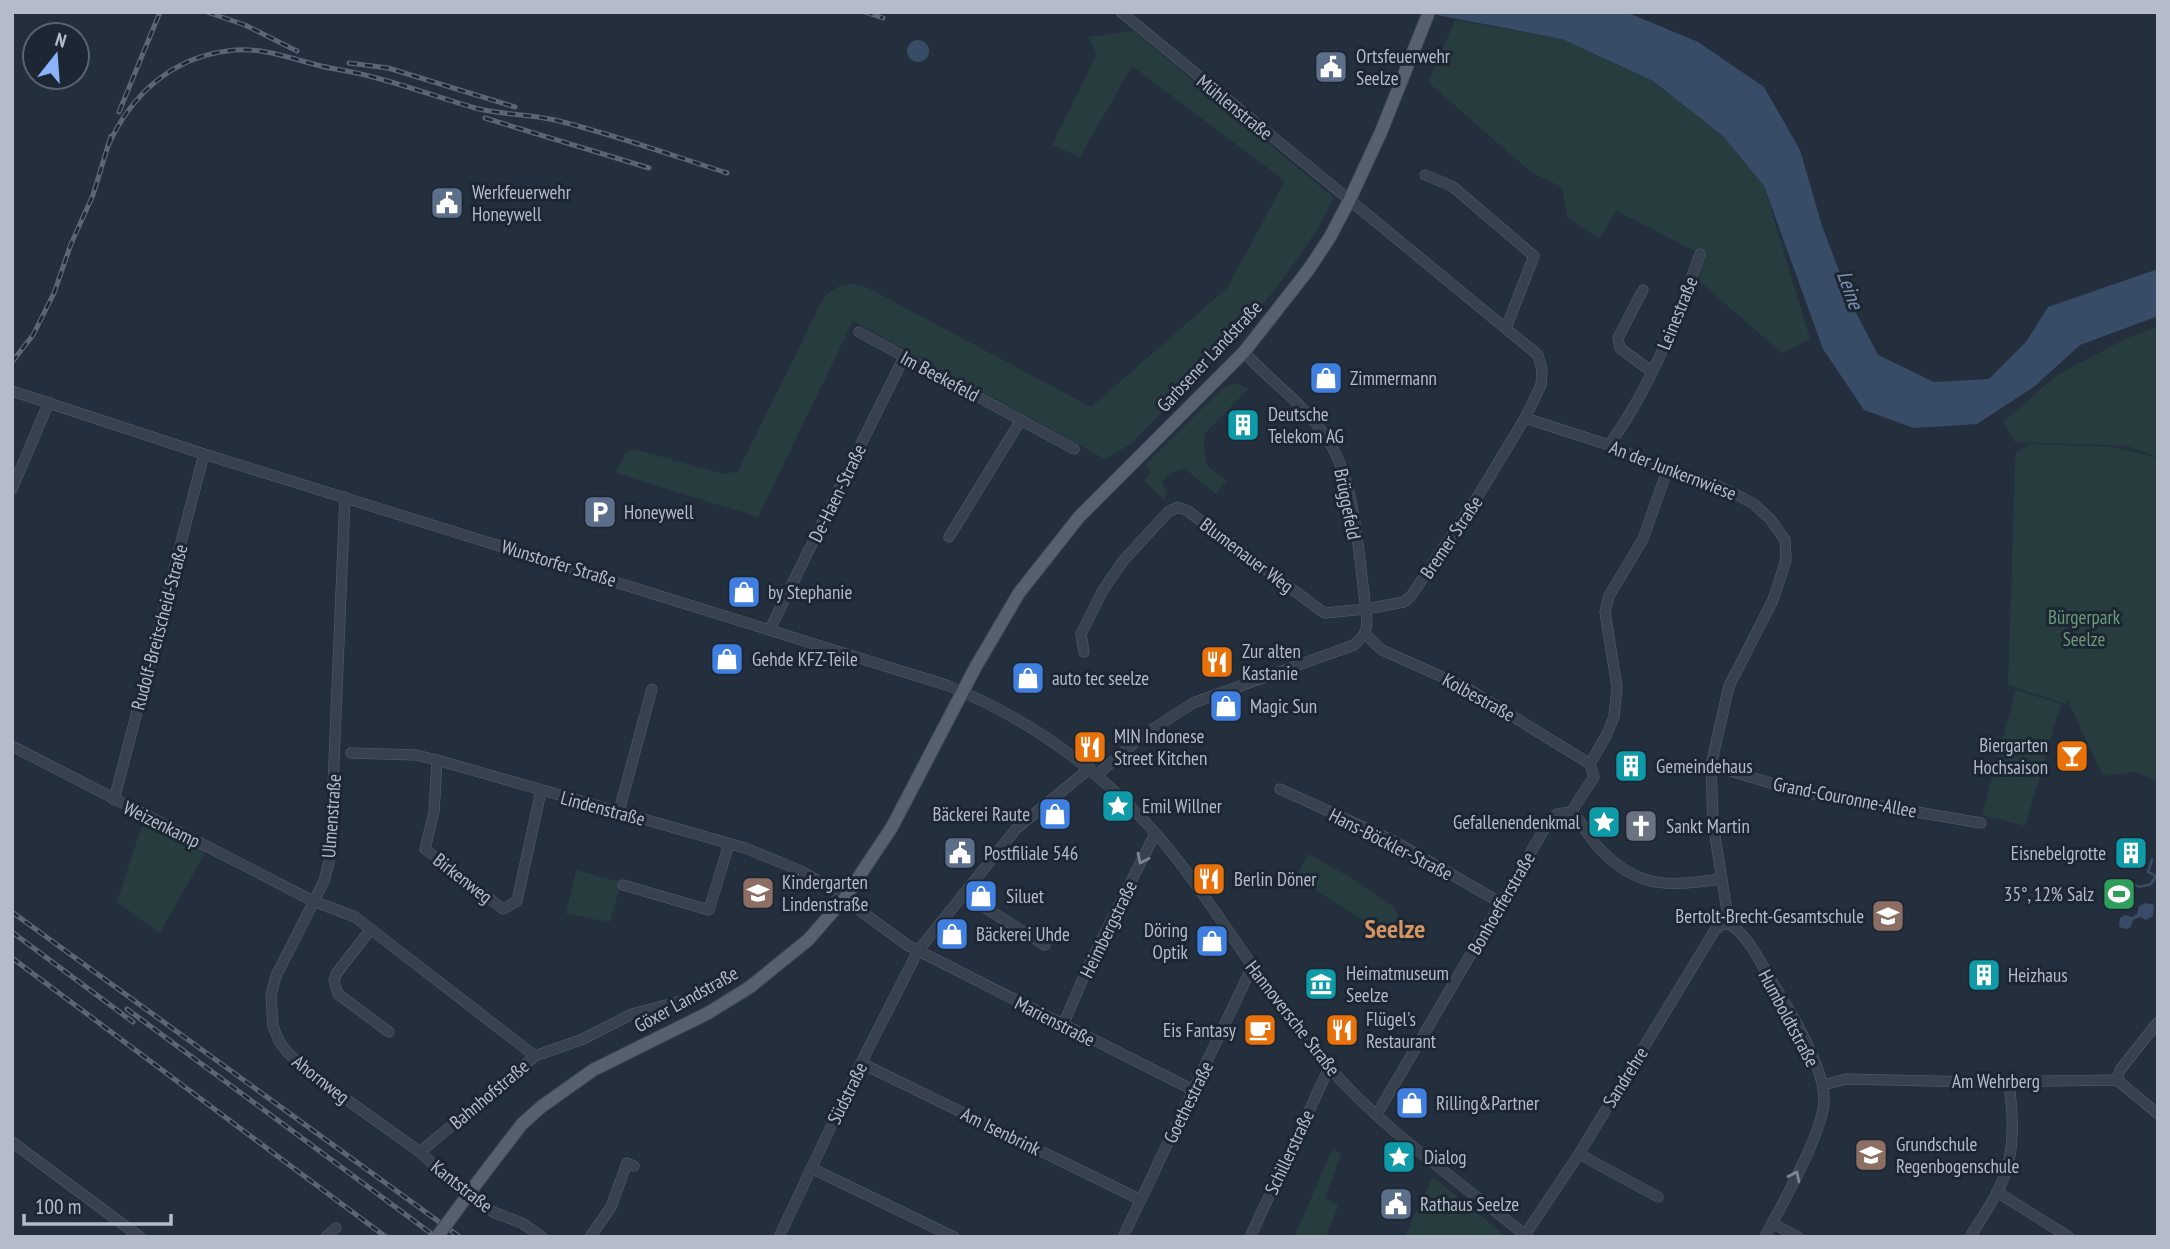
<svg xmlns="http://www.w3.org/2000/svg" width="2170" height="1249" viewBox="0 0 2170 1249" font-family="'PT Sans Narrow',sans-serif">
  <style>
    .green { fill: #263c3f }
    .water { fill: #394c67 }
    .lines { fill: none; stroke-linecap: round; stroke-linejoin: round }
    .stream { stroke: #394c67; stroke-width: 2.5 }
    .minor-casing { stroke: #565f6c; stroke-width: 11 }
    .major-casing { stroke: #414a57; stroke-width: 14 }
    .minor { stroke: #38414e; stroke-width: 10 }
    .major { stroke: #56606e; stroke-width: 12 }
    .rail-casing { stroke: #5a6575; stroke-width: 5 }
    .rail { stroke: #1d2633; stroke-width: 2.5; stroke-dasharray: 8; stroke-linecap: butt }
    .major-bridge-casing { stroke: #414a57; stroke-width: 14; stroke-linecap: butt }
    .major-bridge { stroke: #56606e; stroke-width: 12 }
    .oneway { stroke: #7c8592 }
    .labels { text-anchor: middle; stroke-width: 6; stroke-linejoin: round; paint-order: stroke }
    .poi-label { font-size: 19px; fill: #b4bcc9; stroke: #1d2633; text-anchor: start }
    .street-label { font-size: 19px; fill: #b4bcc9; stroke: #1d2633 }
    .park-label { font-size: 19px; fill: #6b9a76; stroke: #1d2633 }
    .water-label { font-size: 21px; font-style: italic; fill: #7c92b1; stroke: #1d2633 }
    .district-label { font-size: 26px; font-weight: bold; fill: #d59563; stroke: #1d2633 }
  </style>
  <rect width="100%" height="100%" fill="#242f3e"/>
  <g class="green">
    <polygon points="1455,20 1562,39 1653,81 1723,136 1764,186 1810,339 1782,353 1698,280 1703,255 1616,211 1599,239 1567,217 1562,187 1532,173 1428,82"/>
    <path d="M1134,31L1334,198C1285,295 1205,367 1131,444L1105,459L853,321L758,517L616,473L626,452L633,449L725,474L738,471L824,297C837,284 851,280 868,288L1091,407L1227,288L1285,181L1132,66L1080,157L1052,145L1097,54L1088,37Z"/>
    <polygon points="2158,327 2158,457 2127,446 2015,442 2003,422 2057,375 2127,338"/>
    <polygon points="1237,383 1248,389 1205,433 1204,447 1207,466 1227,481 1216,494 1184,468 1171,473 1162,482 1167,491 1164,500 1144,480 1151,472 1144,466 1224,387"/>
    <polygon points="2030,444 2113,447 2158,458 2158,782 2136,772 2103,776 2068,701 2066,704 2008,685 2015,464 2016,453"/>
    <polygon points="2016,690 2061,704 2025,826 1982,815"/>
    <polygon points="145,816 206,851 160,933 117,902"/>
    <polygon points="1308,854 1351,878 1395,908 1398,917 1410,926 1400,943 1296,878"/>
    <polygon points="576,870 621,882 610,922 566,914"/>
    <polygon points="1333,1148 1341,1155 1325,1198 1338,1206 1326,1237 1294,1237"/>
    <polygon points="1433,1177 1507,1237 1404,1237"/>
  </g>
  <g class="water">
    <polygon points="1421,12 1626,12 1698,42 1764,87 1800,150 1822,226 1852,305 1878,355 1934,382 1989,379 2026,342 2048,307 2158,269 2158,316 2080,345 2035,386 1977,424 1914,428 1864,410 1823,349 1764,186 1723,136 1653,81 1562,39"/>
    <circle cx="918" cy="51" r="11"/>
    <polygon points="2146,903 2154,905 2153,916 2146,920 2140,917 2133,920 2131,927 2126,929 2119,927 2120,918 2125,915 2132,917 2137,914 2139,906"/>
  </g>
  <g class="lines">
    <polyline class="stream" points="2116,881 2131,883 2139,887 2151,884 2156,876 2148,872 2152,860"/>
    <defs>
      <g id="minor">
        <polyline points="1425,175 1452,186 1534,256 1506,328"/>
        <polyline points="1643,290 1618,338 1620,348 1652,372"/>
        <polyline points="859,332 1074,449"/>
        <path d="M12,391L204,454L946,685C1039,722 1119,784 1180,863C1230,929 1272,1001 1326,1064C1384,1131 1460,1182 1528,1237"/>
        <polyline points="1525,418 1609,445 1667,471 1718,486 1739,496 1754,504 1771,520 1785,540 1786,560 1773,600 1729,686 1711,765 1713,823 1729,924"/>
        <path d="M1609,445C1651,387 1676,321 1700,254"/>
        <polyline points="12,489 49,402"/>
        <polyline points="345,497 330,858 324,881 276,976 271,995 273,1026 279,1041 288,1053 308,1072 420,1152 458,1188 493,1212 522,1223 542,1237"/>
        <polyline points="949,537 1021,420"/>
        <polyline points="770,629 904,357"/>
        <polyline points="1366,635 1382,650 1467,688 1590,764"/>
        <path d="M1084,652L1081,634L1103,590L1123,561L1168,512L1178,507L1188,511L1320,610L1325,613L1366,609C1358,555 1357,482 1326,437C1305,405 1270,381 1244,352"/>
        <polyline points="12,746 313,901 355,917 535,1056"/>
        <polyline points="351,753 416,755 437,760 745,848 799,870 824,884 907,945 1193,1090"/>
        <polyline points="437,760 434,812 425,849 503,909 517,901 541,791"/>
        <polyline points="1711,765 1800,792 1981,823"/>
        <path d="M1098,774L1142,736L1193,703L1354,645C1368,633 1368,626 1366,609L1404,602L1411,596L1478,496L1525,418L1541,385L1542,369L1538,355L1532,350L1121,12"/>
        <polyline points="1280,789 1394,841 1501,903"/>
        <polyline points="114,800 204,454"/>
        <polyline points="619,811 652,689"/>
        <polyline points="1571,812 1594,777 1590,764 1607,734 1614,717 1617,687 1605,612 1609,596 1643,539 1667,471"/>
        <path d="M1571,812C1583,822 1589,839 1601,850C1639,890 1671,886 1720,879"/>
        <polyline points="623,885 709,910 729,844"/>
        <polyline points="963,894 1045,945"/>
        <path d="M1729,924C1746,932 1763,967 1773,983C1791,1012 1824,1066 1824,1100C1824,1131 1781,1206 1765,1237"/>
        <polyline points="371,929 336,974 334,981 338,994 389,1032"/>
        <polyline points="1063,1025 1088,967 1155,834"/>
        <polyline points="861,1063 1141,1200"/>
        <polyline points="2117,1080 2120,1070 2158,1022"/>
        <polyline points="1823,1085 1846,1079 1975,1082 2117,1080 2158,1114"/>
        <polyline points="1377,1114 1549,821 1557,814 1571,812"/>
        <polyline points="12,1142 140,1237"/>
        <polyline points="420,1152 535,1056 583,1039 632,1014 681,1001"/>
        <polyline points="1579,1154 1658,1197"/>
        <polyline points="811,1168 954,1237"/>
        <polyline points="1997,1192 2069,1237"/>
        <polyline points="1772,1223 1798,1237"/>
        <polyline points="1525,1235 1579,1154 1715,930 1721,925 1729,924"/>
        <polyline points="326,1237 336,1228"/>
        <polyline points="590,1237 611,1207 627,1163 634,1166"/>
        <polyline points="779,1237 861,1063 918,951 1016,829 1090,768"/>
        <polyline points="1123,1237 1252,967"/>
        <polyline points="1250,1237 1329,1068"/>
        <path d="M1970,1237C1984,1214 2002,1190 2008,1164C2015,1138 2012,1108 2009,1082"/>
      </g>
      <polyline id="major" points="479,1180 522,1124 541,1107 593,1070 708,1013 750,987 808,940 844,899 892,827 975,668 1019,593 1079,517 1244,352 1309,269 1330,237 1349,201 1381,132 1429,12"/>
    </defs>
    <use href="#minor" class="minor-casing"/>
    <use href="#major" class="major-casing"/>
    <use href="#minor" class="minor"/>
    <use href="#major" class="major"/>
    <defs>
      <g id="rail">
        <polyline points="207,12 245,25 297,51"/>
        <polyline points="865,12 883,18"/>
        <polyline points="349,63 388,68 515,107"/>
        <polyline points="119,112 160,12"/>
        <polyline points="485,118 649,168"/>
        <path d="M108,146C130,96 171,58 227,51C261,46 289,58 321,66C338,70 356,72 373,77C407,86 441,98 475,108C502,115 531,114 559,121C615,135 671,155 727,173"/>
        <polyline points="12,362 33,335 54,293 71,244 93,195 111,136"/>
        <polyline points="12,912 460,1237"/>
        <polyline points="12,932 133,1022"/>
        <polyline points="12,958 386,1237"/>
        <polyline points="127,1009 436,1237"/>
      </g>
    </defs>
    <use href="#rail" class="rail-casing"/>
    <use href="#rail" class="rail"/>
    <defs>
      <polyline id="major-bridge" points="437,1237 479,1180"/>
    </defs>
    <use href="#major-bridge" class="major-bridge-casing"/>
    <use href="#major-bridge" class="major-bridge"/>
  </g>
  <defs><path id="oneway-chevron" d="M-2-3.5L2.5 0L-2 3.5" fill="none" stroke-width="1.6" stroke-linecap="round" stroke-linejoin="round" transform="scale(1.75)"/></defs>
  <g class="oneway">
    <use href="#oneway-chevron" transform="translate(1142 859) rotate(116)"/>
    <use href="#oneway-chevron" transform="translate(1795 1176) rotate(-64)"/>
  </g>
  <defs>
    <symbol id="civic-square" viewBox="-11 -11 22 22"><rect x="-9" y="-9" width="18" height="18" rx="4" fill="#5c6f8a" stroke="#1d2633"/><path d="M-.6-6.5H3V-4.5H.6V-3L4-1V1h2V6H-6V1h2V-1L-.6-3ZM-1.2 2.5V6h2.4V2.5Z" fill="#fff"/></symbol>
    <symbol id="shop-square" viewBox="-11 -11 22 22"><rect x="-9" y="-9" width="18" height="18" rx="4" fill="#3f7fe0" stroke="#1d2633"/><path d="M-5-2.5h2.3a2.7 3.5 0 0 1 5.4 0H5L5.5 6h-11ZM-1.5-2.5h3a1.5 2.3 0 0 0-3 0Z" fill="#fff"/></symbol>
    <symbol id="building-square" viewBox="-11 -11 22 22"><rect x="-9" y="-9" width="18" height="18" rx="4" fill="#0f9aa8" stroke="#1d2633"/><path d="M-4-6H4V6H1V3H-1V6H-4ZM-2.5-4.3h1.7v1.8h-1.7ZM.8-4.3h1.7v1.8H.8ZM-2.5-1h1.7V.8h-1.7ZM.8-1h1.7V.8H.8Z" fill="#fff"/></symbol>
    <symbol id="parking-square" viewBox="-11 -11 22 22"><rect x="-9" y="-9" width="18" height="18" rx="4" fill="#5c6f8a" stroke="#1d2633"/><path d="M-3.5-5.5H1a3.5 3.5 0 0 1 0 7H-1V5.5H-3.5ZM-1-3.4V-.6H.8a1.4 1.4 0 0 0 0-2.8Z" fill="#fff"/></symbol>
    <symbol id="restaurant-square" viewBox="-11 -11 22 22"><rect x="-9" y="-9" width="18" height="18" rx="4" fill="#e8710a" stroke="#1d2633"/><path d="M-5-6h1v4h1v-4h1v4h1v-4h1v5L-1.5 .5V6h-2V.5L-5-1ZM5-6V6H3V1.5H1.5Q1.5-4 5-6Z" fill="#fff"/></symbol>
    <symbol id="bar-square" viewBox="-11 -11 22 22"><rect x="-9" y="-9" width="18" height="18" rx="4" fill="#e8710a" stroke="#1d2633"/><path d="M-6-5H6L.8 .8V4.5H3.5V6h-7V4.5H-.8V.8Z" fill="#fff"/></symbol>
    <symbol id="sight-square" viewBox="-11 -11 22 22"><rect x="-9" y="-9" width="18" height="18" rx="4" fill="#0f9aa8" stroke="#1d2633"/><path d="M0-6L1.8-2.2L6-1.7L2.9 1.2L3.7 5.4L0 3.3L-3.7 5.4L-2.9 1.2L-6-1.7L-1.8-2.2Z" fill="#fff"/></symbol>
    <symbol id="church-square" viewBox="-11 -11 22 22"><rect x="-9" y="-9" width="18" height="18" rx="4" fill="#6b7280" stroke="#1d2633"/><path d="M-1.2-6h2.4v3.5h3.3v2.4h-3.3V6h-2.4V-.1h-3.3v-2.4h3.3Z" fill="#fff"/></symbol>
    <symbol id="school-square" viewBox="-11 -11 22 22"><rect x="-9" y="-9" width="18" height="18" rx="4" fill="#8d6e63" stroke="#1d2633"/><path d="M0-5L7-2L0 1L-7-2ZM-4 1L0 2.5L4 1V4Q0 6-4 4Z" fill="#fff"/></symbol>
    <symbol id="stadium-square" viewBox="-11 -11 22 22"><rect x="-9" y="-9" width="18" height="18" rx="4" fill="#2e9e5b" stroke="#1d2633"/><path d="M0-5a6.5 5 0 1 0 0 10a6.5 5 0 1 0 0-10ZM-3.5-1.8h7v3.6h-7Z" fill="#fff"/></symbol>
    <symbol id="museum-square" viewBox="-11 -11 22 22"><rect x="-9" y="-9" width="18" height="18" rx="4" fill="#0f9aa8" stroke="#1d2633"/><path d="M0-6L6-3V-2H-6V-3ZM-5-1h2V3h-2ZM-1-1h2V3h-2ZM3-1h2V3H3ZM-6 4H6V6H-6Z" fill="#fff"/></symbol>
    <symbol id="cafe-square" viewBox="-11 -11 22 22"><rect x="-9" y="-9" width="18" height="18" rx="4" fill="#e8710a" stroke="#1d2633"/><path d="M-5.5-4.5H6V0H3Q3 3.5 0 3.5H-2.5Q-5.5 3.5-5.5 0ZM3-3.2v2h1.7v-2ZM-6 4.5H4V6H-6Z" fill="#fff"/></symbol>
  </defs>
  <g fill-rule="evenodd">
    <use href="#civic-square" x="1312" y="48" width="38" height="38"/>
    <use href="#civic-square" x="428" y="184" width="38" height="38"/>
    <use href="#shop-square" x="1307" y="359" width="38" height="38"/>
    <use href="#building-square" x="1224" y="406" width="38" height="38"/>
    <use href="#parking-square" x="581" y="493" width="38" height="38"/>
    <use href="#shop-square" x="725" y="573" width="38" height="38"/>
    <use href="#shop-square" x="708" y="640" width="38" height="38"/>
    <use href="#restaurant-square" x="1198" y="643" width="38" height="38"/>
    <use href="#shop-square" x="1009" y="659" width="38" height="38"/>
    <use href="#shop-square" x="1207" y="687" width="38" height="38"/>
    <use href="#restaurant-square" x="1071" y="728" width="38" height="38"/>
    <use href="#bar-square" x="2053" y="737" width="38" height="38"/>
    <use href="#building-square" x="1612" y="747" width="38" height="38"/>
    <use href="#sight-square" x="1099" y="787" width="38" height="38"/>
    <use href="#shop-square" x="1036" y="795" width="38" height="38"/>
    <use href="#sight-square" x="1585" y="803" width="38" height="38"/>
    <use href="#church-square" x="1622" y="807" width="38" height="38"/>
    <use href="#civic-square" x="941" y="834" width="38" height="38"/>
    <use href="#building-square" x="2112" y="834" width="38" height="38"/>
    <use href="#restaurant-square" x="1190" y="860" width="38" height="38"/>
    <use href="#school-square" x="739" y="874" width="38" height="38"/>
    <use href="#stadium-square" x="2100" y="875" width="38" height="38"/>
    <use href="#shop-square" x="962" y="877" width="38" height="38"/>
    <use href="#school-square" x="1869" y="897" width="38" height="38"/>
    <use href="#shop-square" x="933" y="915" width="38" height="38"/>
    <use href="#shop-square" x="1193" y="922" width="38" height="38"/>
    <use href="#building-square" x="1965" y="956" width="38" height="38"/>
    <use href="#museum-square" x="1302" y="965" width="38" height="38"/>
    <use href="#cafe-square" x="1241" y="1011" width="38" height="38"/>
    <use href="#restaurant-square" x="1323" y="1011" width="38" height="38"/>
    <use href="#shop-square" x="1393" y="1084" width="38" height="38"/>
    <use href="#school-square" x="1852" y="1136" width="38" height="38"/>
    <use href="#sight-square" x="1380" y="1138" width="38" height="38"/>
    <use href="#civic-square" x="1377" y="1185" width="38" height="38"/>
  </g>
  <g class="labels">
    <g class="poi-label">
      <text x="1356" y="63">Ortsfeuerwehr<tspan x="1356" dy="22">Seelze</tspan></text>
      <text x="472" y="199">Werkfeuerwehr<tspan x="472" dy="22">Honeywell</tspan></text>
      <text x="1350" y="385">Zimmermann</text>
      <text x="1268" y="421">Deutsche<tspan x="1268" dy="22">Telekom AG</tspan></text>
      <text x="624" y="519">Honeywell</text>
      <text x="768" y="599">by Stephanie</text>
      <text x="1242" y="658">Zur alten<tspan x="1242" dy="22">Kastanie</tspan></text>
      <text x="752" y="666">Gehde KFZ-Teile</text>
      <text x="1052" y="685">auto tec seelze</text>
      <text x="1250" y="713">Magic Sun</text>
      <text x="1114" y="743">MIN Indonese<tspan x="1114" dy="22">Street Kitchen</tspan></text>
      <text x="2048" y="752" text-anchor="end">Biergarten<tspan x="2048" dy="22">Hochsaison</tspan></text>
      <text x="1656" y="773">Gemeindehaus</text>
      <text x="1142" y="813">Emil Willner</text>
      <text x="1030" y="821" text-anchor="end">Bäckerei Raute</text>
      <text x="1580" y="829" text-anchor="end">Gefallenendenkmal</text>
      <text x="1666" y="833">Sankt Martin</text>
      <text x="984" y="860">Postfiliale 546</text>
      <text x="2106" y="860" text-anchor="end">Eisnebelgrotte</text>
      <text x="1234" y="886">Berlin Döner</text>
      <text x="782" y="889">Kindergarten<tspan x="782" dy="22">Lindenstraße</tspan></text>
      <text x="2094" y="901" text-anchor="end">35°, 12% Salz</text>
      <text x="1006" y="903">Siluet</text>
      <text x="1864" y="923" text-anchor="end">Bertolt-Brecht-Gesamtschule</text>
      <text x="1188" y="937" text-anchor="end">Döring<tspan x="1188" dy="22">Optik</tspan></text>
      <text x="976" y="941">Bäckerei Uhde</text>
      <text x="1346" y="980">Heimatmuseum<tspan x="1346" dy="22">Seelze</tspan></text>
      <text x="2008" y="982">Heizhaus</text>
      <text x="1366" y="1026">Flügel's<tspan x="1366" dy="22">Restaurant</tspan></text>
      <text x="1236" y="1037" text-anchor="end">Eis Fantasy</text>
      <text x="1436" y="1110">Rilling&amp;Partner</text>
      <text x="1896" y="1151">Grundschule<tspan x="1896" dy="22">Regenbogenschule</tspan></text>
      <text x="1424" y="1164">Dialog</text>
      <text x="1420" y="1211">Rathaus Seelze</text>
    </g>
    <g class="street-label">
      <text transform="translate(1235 107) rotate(39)" y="7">Mühlenstraße</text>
      <text transform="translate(1677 313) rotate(-68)" y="7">Leinestraße</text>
      <text transform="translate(1209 356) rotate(-47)" y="7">Garbsener Landstraße</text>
      <text transform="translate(940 376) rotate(28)" y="7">Im Beekefeld</text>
      <text transform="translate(1673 470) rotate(21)" y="7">An der Junkernwiese</text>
      <text transform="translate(837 493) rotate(-64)" y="7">De-Haen-Straße</text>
      <text transform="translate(1348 504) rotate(79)" y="7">Brüggefeld</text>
      <text transform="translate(1451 537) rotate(-56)" y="7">Bremer Straße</text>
      <text transform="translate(1247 555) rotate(37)" y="7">Blumenauer Weg</text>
      <text transform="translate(559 563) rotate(17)" y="7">Wunstorfer Straße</text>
      <text transform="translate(159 627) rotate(-75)" y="7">Rudolf-Breitscheid-Straße</text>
      <text transform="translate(1479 697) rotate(29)" y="7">Kolbestraße</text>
      <text transform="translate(1845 797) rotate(11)" y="7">Grand-Couronne-Allee</text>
      <text transform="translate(603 808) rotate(15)" y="7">Lindenstraße</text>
      <text transform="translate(331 816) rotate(-86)" y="7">Ulmenstraße</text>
      <text transform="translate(162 824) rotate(26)" y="7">Weizenkamp</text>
      <text transform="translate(1391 844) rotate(27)" y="7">Hans-Böckler-Straße</text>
      <text transform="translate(463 878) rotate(38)" y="7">Birkenweg</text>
      <text transform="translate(1501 903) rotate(-60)" y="7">Bonhoefferstraße</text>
      <text transform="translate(1108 929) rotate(-64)" y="7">Heimbergstraße</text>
      <text transform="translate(686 999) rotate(-29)" y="7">Göxer Landstraße</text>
      <text transform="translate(1293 1018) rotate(52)" y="7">Hannoversche Straße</text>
      <text transform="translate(1789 1018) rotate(62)" y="7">Humboldtstraße</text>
      <text transform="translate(1055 1021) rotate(27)" y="7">Marienstraße</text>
      <text transform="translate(1625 1077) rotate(-58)" y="7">Sandrehre</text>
      <text transform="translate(321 1079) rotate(38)" y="7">Ahornweg</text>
      <text x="1996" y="1088">Am Wehrberg</text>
      <text transform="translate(847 1093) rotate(-64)" y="7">Südstraße</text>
      <text transform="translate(489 1094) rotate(-40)" y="7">Bahnhofstraße</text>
      <text transform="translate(1188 1102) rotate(-64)" y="7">Goethestraße</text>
      <text transform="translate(1001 1131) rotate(26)" y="7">Am Isenbrink</text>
      <text transform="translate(1289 1152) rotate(-65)" y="7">Schillerstraße</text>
      <text transform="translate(462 1186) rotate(38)" y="7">Kantstraße</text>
    </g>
    <g class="park-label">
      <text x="2084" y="624">Bürgerpark<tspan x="2084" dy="22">Seelze</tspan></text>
    </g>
    <g class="water-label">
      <text transform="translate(1850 290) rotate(70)" y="7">Leine</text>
    </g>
    <g class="district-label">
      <text x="1395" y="938">Seelze</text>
    </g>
  </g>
  <rect width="2170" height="1249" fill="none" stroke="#b4bcc9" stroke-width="28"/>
  <g transform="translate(56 56) rotate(17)"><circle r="33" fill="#1d2633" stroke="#59626f" stroke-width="2"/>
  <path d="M0-5L12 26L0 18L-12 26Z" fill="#8ab4f8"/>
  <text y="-10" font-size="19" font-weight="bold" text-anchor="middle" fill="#b4bcc9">N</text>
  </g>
  <path d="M24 1214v10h147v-10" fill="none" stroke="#b4bcc9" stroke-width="3.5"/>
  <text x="35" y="1214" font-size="21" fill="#b4bcc9" stroke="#1d2633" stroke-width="5" paint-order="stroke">100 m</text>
</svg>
